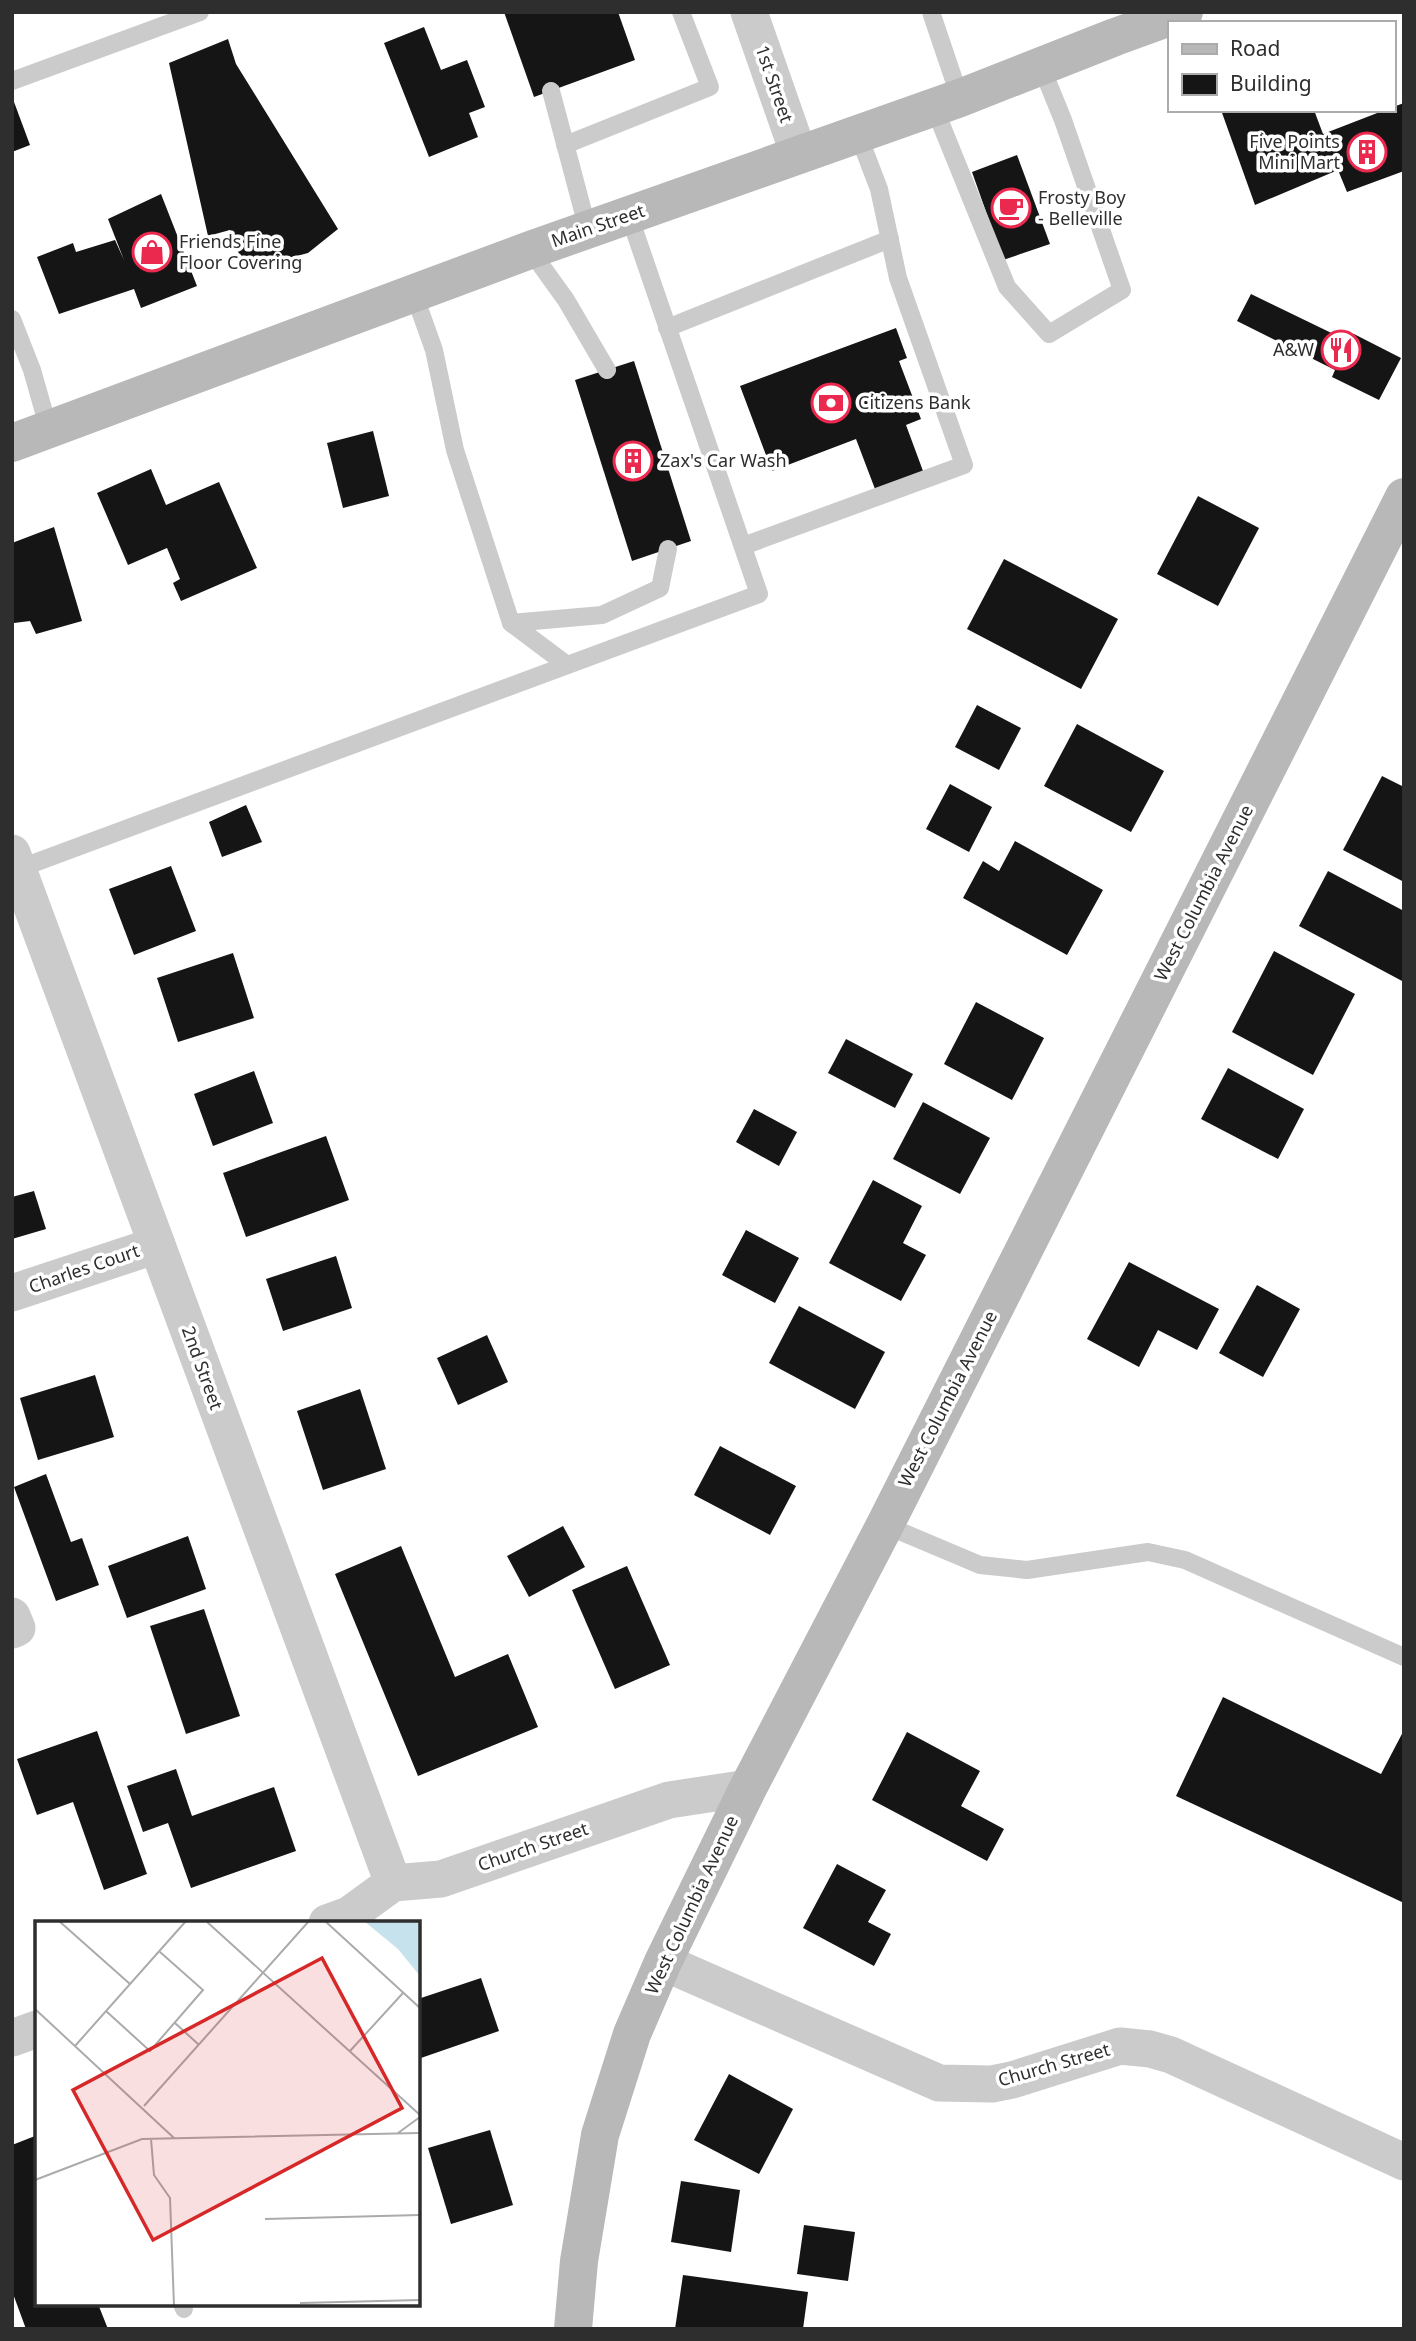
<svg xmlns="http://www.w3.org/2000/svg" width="1416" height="2341" viewBox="0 0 1416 2341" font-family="'Noto Sans',sans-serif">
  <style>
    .building { fill: #151515 }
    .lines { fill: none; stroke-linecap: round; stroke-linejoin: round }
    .service { stroke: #cbcbcb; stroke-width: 18 }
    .minor { stroke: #cbcbcb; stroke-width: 37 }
    .secondary { stroke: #b8b8b8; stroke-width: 38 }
    .labels { text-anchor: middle; stroke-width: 7; stroke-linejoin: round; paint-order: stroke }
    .street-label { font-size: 18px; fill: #2e2e2e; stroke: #fff }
    .poi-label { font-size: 18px; fill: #2e2e2e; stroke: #fff; text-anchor: start }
    .inset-road { fill: none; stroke: #ababab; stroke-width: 2 }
    .view { fill: #d62828; fill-opacity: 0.15; stroke: #d62828; stroke-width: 3.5 }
    .inset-edge { fill: none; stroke: #2e2e2e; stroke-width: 3.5 }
  </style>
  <rect width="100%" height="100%" fill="#fff"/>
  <g class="building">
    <polygon points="504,12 618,12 635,60 534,97"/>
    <polygon points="424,27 441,70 467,60 485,107 469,113 478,137 429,157 384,43"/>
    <polygon points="228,39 236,64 338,229 308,253 245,270 230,230 208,236 169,63"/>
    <polygon points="14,102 30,145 12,152 12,103"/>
    <polygon points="1404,103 1404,171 1347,192 1338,170 1255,205 1221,110 1314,110 1323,134 1385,110 1393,110 1393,107"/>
    <polygon points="1017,155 1050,244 1003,260 972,172"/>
    <polygon points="161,194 197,286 141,308 134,289 59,314 37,257 73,243 76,252 115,240 124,260 108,219"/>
    <polygon points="1251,294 1350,342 1354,334 1401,358 1379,400 1332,377 1335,370 1237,321"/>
    <polygon points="896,328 907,358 899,361 921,419 906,425 923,471 875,489 856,439 772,471 740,386"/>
    <polygon points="634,361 691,541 632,561 575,380"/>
    <polygon points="373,431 389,496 343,508 327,443"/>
    <polygon points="151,469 166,505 219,482 257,568 181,601 173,583 180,579 167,548 128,565 97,493"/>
    <polygon points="1198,496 1259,528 1218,606 1157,574"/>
    <polygon points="54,527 82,621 36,634 30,621 14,623 12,618 12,543"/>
    <polygon points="1004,559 1118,619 1081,689 967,629"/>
    <polygon points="977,705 1021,728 999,770 955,747"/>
    <polygon points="1077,724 1164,771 1131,832 1044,786"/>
    <polygon points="1382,776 1404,787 1404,882 1343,850"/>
    <polygon points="950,784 992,807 969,852 926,829"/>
    <polygon points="246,805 262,842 222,857 209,822"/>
    <polygon points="1015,841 1103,890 1067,955 963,898 983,861 999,871"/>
    <polygon points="171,866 196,931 134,955 109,889"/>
    <polygon points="1328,871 1404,911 1404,982 1299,926"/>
    <polygon points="1274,951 1355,994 1313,1075 1232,1032"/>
    <polygon points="233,953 254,1018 178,1042 157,978"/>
    <polygon points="976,1002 1044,1038 1012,1100 944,1064"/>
    <polygon points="846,1039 913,1074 895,1108 828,1073"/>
    <polygon points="1228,1068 1304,1109 1278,1159 1201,1119"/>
    <polygon points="254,1071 273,1123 213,1146 194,1094"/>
    <polygon points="923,1102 990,1138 960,1194 893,1159"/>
    <polygon points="754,1109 797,1132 779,1166 736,1142"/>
    <polygon points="326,1136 349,1200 246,1237 223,1173"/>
    <polygon points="873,1180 922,1206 903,1243 926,1255 901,1301 829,1263"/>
    <polygon points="34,1191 46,1229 12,1239 12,1197"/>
    <polygon points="746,1230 799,1258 775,1303 722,1275"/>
    <polygon points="336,1256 352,1308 283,1331 266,1279"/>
    <polygon points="1129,1262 1219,1309 1197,1350 1158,1330 1139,1367 1087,1339"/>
    <polygon points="1257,1285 1300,1309 1263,1377 1219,1353"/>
    <polygon points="799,1306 885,1352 855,1409 769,1363"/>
    <polygon points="487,1335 508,1382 458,1405 437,1358"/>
    <polygon points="95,1375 114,1437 38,1460 20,1398"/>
    <polygon points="360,1389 386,1469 323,1490 297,1411"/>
    <polygon points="720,1446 796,1486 770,1535 694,1495"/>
    <polygon points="46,1474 71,1542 82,1538 99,1585 56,1601 14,1487"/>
    <polygon points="563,1526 585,1567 529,1597 507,1556"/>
    <polygon points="188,1536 206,1589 127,1618 108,1566"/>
    <polygon points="401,1546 455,1677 508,1654 538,1727 418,1776 335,1574"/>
    <polygon points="627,1566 670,1665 615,1689 572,1590"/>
    <polygon points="204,1609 240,1716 186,1734 150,1626"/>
    <polygon points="1223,1697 1381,1774 1404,1730 1404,1903 1176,1796"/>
    <polygon points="97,1731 147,1874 104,1890 73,1802 37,1815 17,1759"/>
    <polygon points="907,1732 980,1771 961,1806 1004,1829 987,1861 872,1800"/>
    <polygon points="176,1769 192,1816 274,1787 296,1851 191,1888 168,1823 143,1832 127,1786"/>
    <polygon points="837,1864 886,1890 868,1922 891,1934 874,1966 803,1928"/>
    <polygon points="481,1978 499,2031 418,2059 418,1999"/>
    <polygon points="729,2074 793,2109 759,2174 694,2140"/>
    <polygon points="490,2130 513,2205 451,2224 428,2148"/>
    <polygon points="35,2136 37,2141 37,2304 98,2304 108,2329 26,2329 12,2291 12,2145"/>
    <polygon points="681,2181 740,2190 731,2252 671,2242"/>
    <polygon points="804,2225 855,2232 848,2281 797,2274"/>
    <polygon points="683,2275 808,2292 803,2329 675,2329"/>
  </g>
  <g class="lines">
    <g class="service">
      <polyline points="931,12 960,98"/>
      <polyline points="12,81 200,12"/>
      <polyline points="551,91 588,230"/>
      <polyline points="934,107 1007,287 1049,334 1122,290 1063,120 1041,66"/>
      <polyline points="565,145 710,87 681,12"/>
      <polyline points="530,250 566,300 607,370"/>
      <polyline points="414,294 434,350 455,450 511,623 602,615 660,588 668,549"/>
      <polyline points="12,319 32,370 49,430"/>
      <polyline points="667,328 890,239"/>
      <polyline points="743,546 964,465 898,278 879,189 858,134"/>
      <polyline points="511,623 567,665"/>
      <polyline points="18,869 759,594 629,215"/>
      <polyline points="885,1525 980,1565 1027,1570 1148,1552 1185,1560 1404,1657"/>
      <polyline points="182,2304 184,2309"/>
    </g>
    <g class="minor">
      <polyline points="749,12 799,155"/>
      <polyline points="12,853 393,1883"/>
      <polyline points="12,1293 157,1245"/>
      <polyline points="12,1616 17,1628 12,1630"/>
      <polyline points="327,1923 349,1915 393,1883 441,1879 669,1800 748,1788"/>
      <polyline points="663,1962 939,2083 992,2084 1012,2080 1120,2046 1150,2049 1171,2055 1404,2162"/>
      <polyline points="12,2038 37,2029"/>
    </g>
    <g class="secondary">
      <polyline points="12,443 530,250 960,98 1115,37 1184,12"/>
      <polyline points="573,2329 579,2261 600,2135 632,2034 663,1962 748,1788 885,1525 1404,497"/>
    </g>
  </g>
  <defs>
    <symbol id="building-ring" viewBox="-11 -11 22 22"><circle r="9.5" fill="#fff" stroke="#eb294f" stroke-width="1.5"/><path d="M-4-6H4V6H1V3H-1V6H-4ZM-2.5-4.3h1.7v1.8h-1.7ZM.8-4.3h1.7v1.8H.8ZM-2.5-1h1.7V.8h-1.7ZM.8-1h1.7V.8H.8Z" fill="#eb294f"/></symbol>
    <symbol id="cafe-ring" viewBox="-11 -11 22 22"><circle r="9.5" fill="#fff" stroke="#eb294f" stroke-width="1.5"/><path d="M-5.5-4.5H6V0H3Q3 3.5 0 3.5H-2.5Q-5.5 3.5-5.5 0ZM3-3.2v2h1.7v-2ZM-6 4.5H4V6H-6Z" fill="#eb294f"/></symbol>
    <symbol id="shop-ring" viewBox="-11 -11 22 22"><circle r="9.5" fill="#fff" stroke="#eb294f" stroke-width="1.5"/><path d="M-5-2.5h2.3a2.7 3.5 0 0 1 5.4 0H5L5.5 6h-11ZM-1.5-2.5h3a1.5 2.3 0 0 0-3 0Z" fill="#eb294f"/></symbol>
    <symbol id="restaurant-ring" viewBox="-11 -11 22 22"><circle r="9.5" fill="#fff" stroke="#eb294f" stroke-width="1.5"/><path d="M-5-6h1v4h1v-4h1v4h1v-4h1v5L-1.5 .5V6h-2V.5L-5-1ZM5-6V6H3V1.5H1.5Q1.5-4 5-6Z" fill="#eb294f"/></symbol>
    <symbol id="bank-ring" viewBox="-11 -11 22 22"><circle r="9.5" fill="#fff" stroke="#eb294f" stroke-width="1.5"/><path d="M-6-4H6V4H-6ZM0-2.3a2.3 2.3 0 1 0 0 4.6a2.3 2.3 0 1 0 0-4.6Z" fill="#eb294f"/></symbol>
  </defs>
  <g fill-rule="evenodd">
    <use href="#building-ring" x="1345" y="130" width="44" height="44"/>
    <use href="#cafe-ring" x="989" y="186" width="44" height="44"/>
    <use href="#shop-ring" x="130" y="230" width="44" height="44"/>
    <use href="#restaurant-ring" x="1319" y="328" width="44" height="44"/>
    <use href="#bank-ring" x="809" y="381" width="44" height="44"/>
    <use href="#building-ring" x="611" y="439" width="44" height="44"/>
  </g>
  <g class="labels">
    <g class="street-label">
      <text transform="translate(774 84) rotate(71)" y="6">1st Street</text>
      <text transform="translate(598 226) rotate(-19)" y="6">Main Street</text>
      <text transform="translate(1204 893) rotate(-63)" y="6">West Columbia Avenue</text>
      <text transform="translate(84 1269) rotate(-19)" y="6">Charles Court</text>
      <text transform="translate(202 1368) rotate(70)" y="6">2nd Street</text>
      <text transform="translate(948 1399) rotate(-63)" y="6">West Columbia Avenue</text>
      <text transform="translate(533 1847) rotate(-19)" y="6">Church Street</text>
      <text transform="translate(692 1905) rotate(-65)" y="6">West Columbia Avenue</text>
      <text transform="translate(1054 2065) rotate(-16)" y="6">Church Street</text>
    </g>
    <g class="poi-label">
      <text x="1340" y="148" text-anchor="end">Five Points<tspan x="1340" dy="21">Mini Mart</tspan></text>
      <text x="1038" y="204">Frosty Boy<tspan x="1038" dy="21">- Belleville</tspan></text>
      <text x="179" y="248">Friends Fine<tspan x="179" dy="21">Floor Covering</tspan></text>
      <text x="1314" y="356" text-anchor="end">A&amp;W</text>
      <text x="858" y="409">Citizens Bank</text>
      <text x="660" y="467">Zax's Car Wash</text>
    </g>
  </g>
  <g transform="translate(35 1921)">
    <rect width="385" height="385" fill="#fff"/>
    <path d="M329,0H385V55L363,28Z" fill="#c6e2ec"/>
    <path class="inset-road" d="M24,0L95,63M171,0L385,194M290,0L385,87M0,88L139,217M71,90L115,130L168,69L125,31M140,102L163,123M40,125L151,0M315,130L368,72M109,185L274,0M363,212L385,196M116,218L119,254L135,277L139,385M0,259L107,218L385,212M230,298L385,294M265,382L385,379"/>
    <path class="view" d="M287,37L367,187L118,319L38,169Z"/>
    <rect width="385" height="385" class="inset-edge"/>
  </g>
  <rect width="1416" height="2341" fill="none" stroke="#2e2e2e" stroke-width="28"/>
  <rect x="1168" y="21" width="228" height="91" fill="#ffffff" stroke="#ababab" stroke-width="2"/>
  <rect x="1182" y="44" width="35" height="10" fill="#b8b8b8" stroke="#ababab" stroke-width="2"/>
  <text x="1230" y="56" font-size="21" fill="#2e2e2e">Road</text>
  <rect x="1182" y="74" width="35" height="21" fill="#151515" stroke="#ababab" stroke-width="2"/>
  <text x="1230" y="91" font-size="21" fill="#2e2e2e">Building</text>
</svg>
